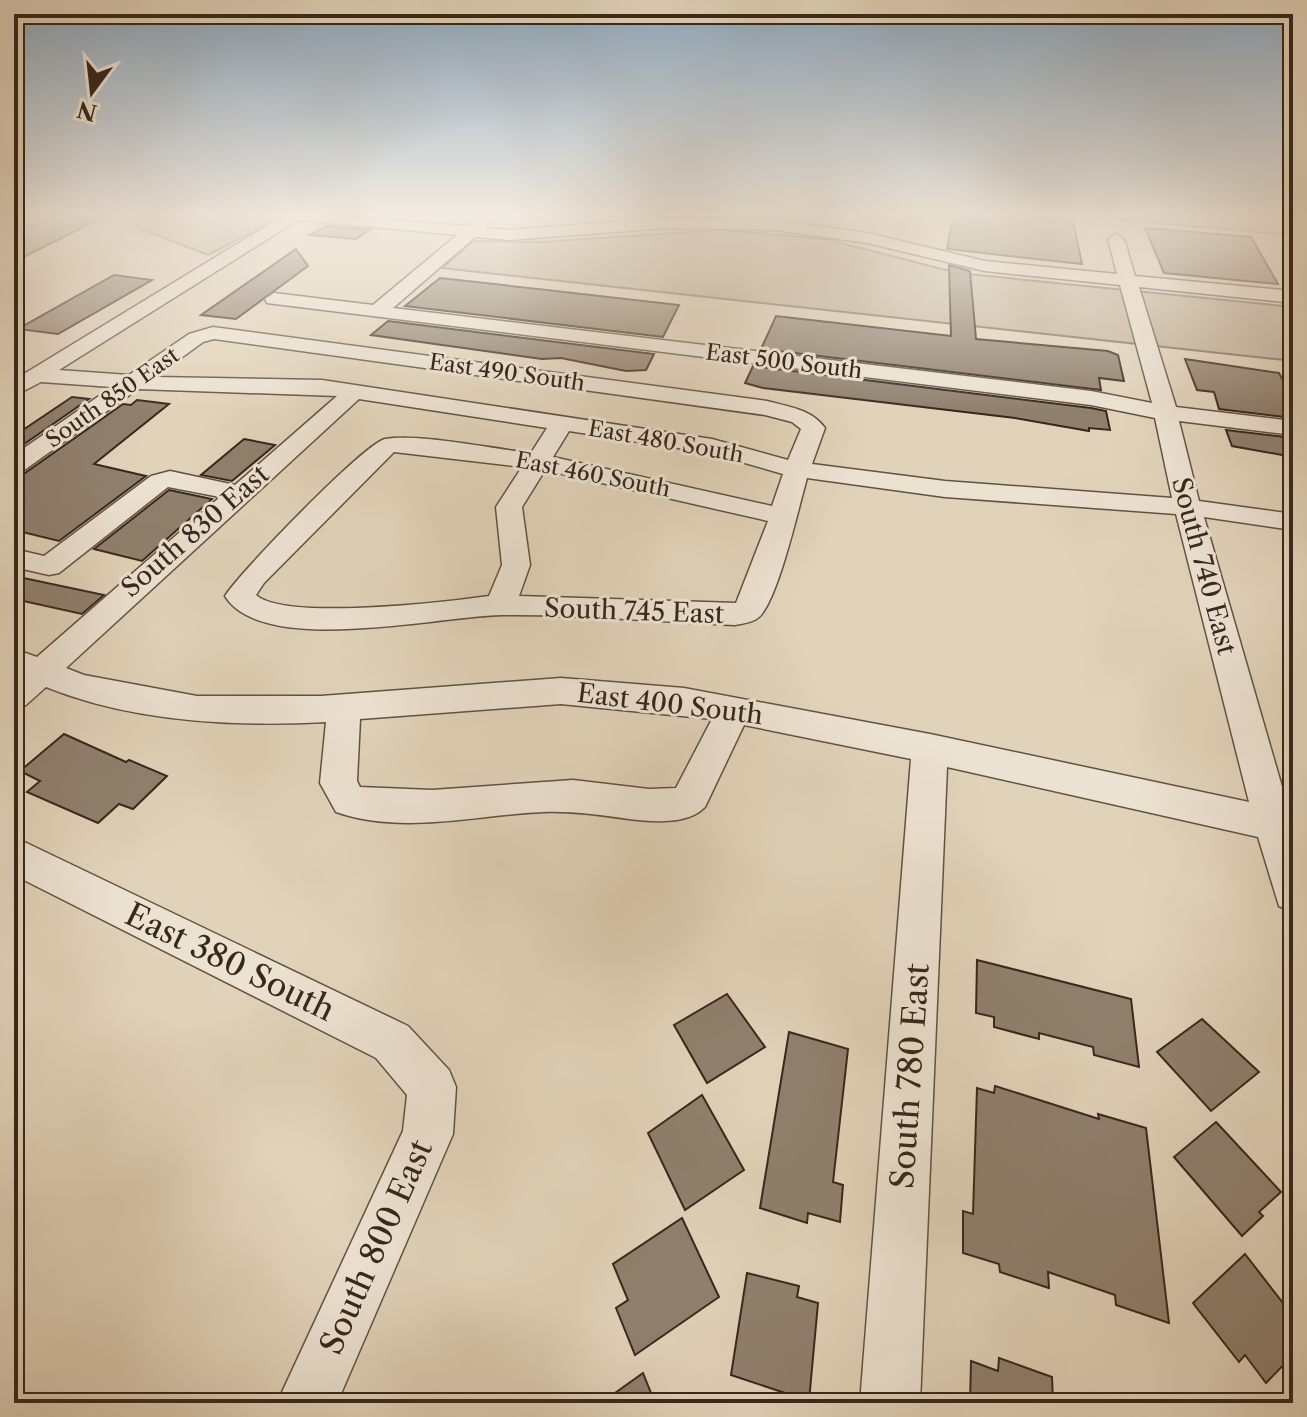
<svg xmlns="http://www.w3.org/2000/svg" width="1307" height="1417" viewBox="0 0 1307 1417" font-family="'Libre Caslon Text',serif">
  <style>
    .green { fill: #c4b69e; stroke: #7e6e5d; stroke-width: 2 }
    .building { fill: #8f806e; stroke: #37271c; stroke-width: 2 }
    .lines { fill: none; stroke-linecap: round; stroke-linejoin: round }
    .minor-casing { stroke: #625243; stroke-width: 3 }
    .minor { fill: #ece2d2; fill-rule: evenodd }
    .labels { text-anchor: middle; stroke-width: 6; stroke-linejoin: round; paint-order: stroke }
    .far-street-label { font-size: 22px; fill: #37271c; stroke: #ece2d2 }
    .street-label { font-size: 26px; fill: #37271c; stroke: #ece2d2 }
    .near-street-label { font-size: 32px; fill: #37271c; stroke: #ece2d2 }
  </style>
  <rect width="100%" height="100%" fill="#e1d3b9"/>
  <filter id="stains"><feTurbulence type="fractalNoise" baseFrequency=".0025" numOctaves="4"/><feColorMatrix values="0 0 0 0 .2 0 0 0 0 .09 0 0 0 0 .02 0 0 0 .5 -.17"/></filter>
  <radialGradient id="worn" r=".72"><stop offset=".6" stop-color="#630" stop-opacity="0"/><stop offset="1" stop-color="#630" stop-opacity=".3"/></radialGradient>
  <g class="green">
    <polygon points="130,213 289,213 208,255 141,229 130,218"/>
    <polygon points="1042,213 1293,213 1293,235"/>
    <polygon points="721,230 825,239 958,273 1293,307 1293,361 442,268 473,241 541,242"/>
  </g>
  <g class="building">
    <polygon points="26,213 111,213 14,262 14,218"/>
    <polygon points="954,213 995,213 1073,221 1082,264 947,249"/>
    <polygon points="326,226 369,230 356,239 310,235"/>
    <polygon points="1145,228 1251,237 1278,284 1164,273"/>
    <polygon points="296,249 308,266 236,319 201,315"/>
    <polygon points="949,265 970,271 976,339 1108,351 1118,355 1124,381 1099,378 1101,390 761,349 776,316 951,336"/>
    <polygon points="114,275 152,280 58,334 18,329"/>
    <polygon points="440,278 538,289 679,305 663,337 405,306"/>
    <polygon points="388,321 654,354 646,370 626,371 561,358 542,359 371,335"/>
    <polygon points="1185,359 1279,373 1293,399 1293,418 1219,409 1214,392 1197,390"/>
    <polygon points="753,366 1091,408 1106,411 1110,430 1089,428 1089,431 1015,418 763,388 745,383"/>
    <polygon points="72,397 89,399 14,451 14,436"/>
    <polygon points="137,400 169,404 94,464 146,476 59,541 14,530 14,476 25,473 123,404 131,405"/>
    <polygon points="1226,430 1293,438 1293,457 1232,446"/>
    <polygon points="244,439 275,445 232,481 201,475"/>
    <polygon points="169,490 212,499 142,561 94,549"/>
    <polygon points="14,576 104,595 82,614 14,599"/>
    <polygon points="64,734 126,762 129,760 167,776 133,809 119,804 98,823 27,792 40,781 20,771"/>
    <polygon points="977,960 1131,999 1139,1067 1094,1055 1093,1047 1039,1033 1039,1039 994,1027 994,1017 976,1013"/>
    <polygon points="727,994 765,1047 707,1083 674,1025"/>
    <polygon points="1202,1019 1259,1072 1211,1111 1157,1052"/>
    <polygon points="789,1032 848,1049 833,1182 843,1185 840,1222 808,1213 807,1223 760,1208"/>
    <polygon points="995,1086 1099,1119 1098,1114 1146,1128 1169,1323 1116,1305 1115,1295 1048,1272 1049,1288 1000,1272 999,1264 963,1253 963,1211 973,1214 977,1088 994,1093"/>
    <polygon points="702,1095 744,1170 685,1210 648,1133"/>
    <polygon points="1216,1122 1281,1192 1259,1212 1263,1216 1242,1236 1174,1157"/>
    <polygon points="682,1218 719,1297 635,1355 616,1308 628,1300 613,1264"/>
    <polygon points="1245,1254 1293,1316 1293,1355 1266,1383 1245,1355 1239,1362 1193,1303"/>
    <polygon points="747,1273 799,1286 797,1297 818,1303 809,1401 731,1375"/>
    <polygon points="999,1358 1052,1377 1053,1403 970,1403 971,1361 998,1371"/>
    <polygon points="643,1373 655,1403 601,1403"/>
  </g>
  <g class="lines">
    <defs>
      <g id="minor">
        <path d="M288,213L468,226L480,219L488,224L485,228L509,230L665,218L775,220L867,233L985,261L1117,274L1108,239L1116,234L1124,239L1135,276L1293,291V303L1139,287L1176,407L1293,421V435L1179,421L1199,501L1293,514V530L1204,517L1289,811H1293V912L1279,906L1258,837L947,767L920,1403H860L911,759L744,725L705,807C688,825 652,822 629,819C600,815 572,811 543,812C475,815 402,835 336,812L320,783L326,722C233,727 133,722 46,687L26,705L14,709V649L37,657L220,497L168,487L59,573L49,575L14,567V549L44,556L151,476L170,471L235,485L337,396L138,389L23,471L14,473V455L112,387L41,382L14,396V380ZM298,220L457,235L373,305L274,293L265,299L267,303L1091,405L1155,418L1172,498L945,481L812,464L825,428C811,409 789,407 767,401L213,327L189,334L129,375L59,370ZM665,228L775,230L867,243L985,271L1120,285L1152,403L1091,391L393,308L475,237L509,240ZM214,339L765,415L792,422L801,429L788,460L712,439L322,380L155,377L203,342ZM359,399L547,428L531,453C493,449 419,433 385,439C365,443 239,573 225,596C262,657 440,616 502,615C579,614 658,622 735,625C742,624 754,622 759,617C778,600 799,506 807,478L945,497L1176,514L1249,802L930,734L684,688L561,678L321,696H197L84,675L66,668ZM569,431L710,453L783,474L772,506L553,457ZM394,452L522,467L496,507L502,565L489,596C447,602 285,621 256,595L264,583ZM545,470L768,521L736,603L519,596L530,565L522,507ZM561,704L712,719L676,788L649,789L573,780L432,790L360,787L357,781L360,719Z"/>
        <polygon points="14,837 408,1026 449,1070 456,1087 453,1134 337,1403 277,1403 403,1131 407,1095 376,1058 14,875"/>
      </g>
    </defs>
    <use href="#minor" class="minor-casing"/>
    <use href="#minor" class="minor"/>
  </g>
  <linearGradient id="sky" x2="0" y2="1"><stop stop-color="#8ea9c0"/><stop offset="0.52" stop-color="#f2ebe0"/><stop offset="1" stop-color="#f2ebe0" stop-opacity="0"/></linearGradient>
  <rect width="1307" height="411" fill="url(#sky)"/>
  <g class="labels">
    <g class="far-street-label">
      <text transform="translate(784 361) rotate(7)" y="8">East 500 South</text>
      <text transform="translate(507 372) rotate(8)" y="8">East 490 South</text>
      <text transform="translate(112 397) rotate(-35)" y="8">South 850 East</text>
      <text transform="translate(666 441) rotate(10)" y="8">East 480 South</text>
      <text transform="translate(593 474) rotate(11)" y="8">East 460 South</text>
    </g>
    <g class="street-label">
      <text transform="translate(195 531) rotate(-41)" y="9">South 830 East</text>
      <text transform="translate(1204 566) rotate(75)" y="9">South 740 East</text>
      <text transform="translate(634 611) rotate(2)" y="9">South 745 East</text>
      <text transform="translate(670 704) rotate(7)" y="9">East 400 South</text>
    </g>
    <g class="near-street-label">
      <text transform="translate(230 962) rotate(26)" y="11">East 380 South</text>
      <text transform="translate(910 1076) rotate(-86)" y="11">South 780 East</text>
      <text transform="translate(376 1247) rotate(-66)" y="11">South 800 East</text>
    </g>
  </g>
  <rect width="1307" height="1417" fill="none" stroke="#e1d3b9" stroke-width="48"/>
  <rect x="16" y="16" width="1275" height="1385" fill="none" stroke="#37271c" stroke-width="4"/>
  <rect x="24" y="24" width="1259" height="1369" fill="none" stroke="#37271c" stroke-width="2"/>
  <g transform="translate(92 92) rotate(195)" stroke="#ece2d2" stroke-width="6" paint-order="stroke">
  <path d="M0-6L14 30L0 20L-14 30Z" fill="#37271c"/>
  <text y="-12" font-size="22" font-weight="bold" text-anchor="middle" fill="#37271c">N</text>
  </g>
  <rect width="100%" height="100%" filter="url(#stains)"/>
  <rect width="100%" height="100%" fill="url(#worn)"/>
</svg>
